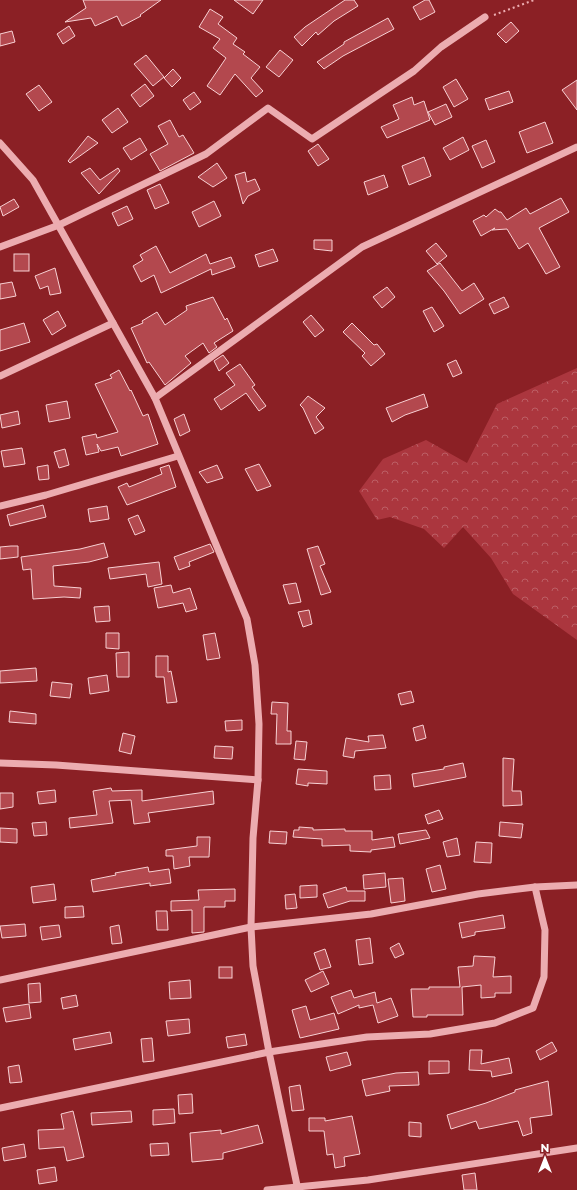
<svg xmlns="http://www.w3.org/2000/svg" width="577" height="1190" viewBox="0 0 577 1190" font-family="Montserrat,sans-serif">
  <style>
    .forest { fill: url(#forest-crowns) }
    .building { fill: #b3484e; stroke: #f8d1d4 }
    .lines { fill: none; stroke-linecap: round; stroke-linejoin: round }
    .path { stroke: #ecacb0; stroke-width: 2; stroke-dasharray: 2 3; stroke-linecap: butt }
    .minor { stroke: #ecacb0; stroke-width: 7 }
  </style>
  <defs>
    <pattern id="forest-crowns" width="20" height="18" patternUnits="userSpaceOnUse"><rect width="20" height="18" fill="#ab363e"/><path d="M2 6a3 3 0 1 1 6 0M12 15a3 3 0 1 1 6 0" fill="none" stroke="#bc5e65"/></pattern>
  </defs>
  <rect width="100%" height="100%" fill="#8b2025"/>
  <polygon class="forest" points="577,368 577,640 513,594 491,558 463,527 444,548 424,529 390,517 377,520 359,491 383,459 426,440 467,463 497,404"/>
  <g class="building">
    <polygon points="83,0 161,0 140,15 141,16 122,26 117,16 95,26 91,18 65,22 86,8"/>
    <polygon points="234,0 263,0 253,14"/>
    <polygon points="345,0 354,0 358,6 334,21 318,35 316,32 302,46 294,37 305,27"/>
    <polygon points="425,0 429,0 435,12 420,20 413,7"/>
    <polygon points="210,9 223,17 218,24 237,38 233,44 245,52 243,54 260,67 251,78 263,91 256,97 235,74 220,95 207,86 226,58 213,48 220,39 199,27"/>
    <polygon points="388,18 394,29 343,56 324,69 317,62 344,44 344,42"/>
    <polygon points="511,22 519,31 506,43 497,34"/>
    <polygon points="69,26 75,36 63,44 57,34"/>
    <polygon points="12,31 15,42 0,46 0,34"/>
    <polygon points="280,50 293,60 279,77 266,67"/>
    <polygon points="146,55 164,77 153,86 134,64"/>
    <polygon points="173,69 181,78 172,87 164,78"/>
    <polygon points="456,79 468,99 454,107 443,87"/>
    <polygon points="577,80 577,110 562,90"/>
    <polygon points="145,84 154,96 140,107 131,95"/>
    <polygon points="39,85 52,102 39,111 26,94"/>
    <polygon points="509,91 513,102 489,110 485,99"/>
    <polygon points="194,92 201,102 190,110 183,100"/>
    <polygon points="412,97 414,105 424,101 430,120 387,138 381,127 399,119 393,105"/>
    <polygon points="446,104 452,117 435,125 428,112"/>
    <polygon points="118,108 128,122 112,133 102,120"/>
    <polygon points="170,120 179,137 183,135 194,153 160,171 150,154 168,144 158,126"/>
    <polygon points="545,122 553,143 527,153 519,132"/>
    <polygon points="88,136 98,143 70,163 68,161"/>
    <polygon points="463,137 469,150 450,160 443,148"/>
    <polygon points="140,138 147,150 131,160 123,148"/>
    <polygon points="486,140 495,162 482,168 472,146"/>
    <polygon points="318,144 329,159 318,166 308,151"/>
    <polygon points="424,157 431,176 409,185 402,166"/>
    <polygon points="217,163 227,178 213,187 198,177"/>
    <polygon points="90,168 100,180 118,168 120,171 99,194 81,173"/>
    <polygon points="245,172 247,182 255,179 260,190 248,196 243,204 235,175"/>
    <polygon points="384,175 388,187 368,195 364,182"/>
    <polygon points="160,184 169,203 155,209 147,190"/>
    <polygon points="561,198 569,212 539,228 560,267 546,274 528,243 519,249 507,229 492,230 495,228 481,236 473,221 484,215 486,217 495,209 499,212 501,212 507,220 526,208 530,214"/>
    <polygon points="14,199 19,207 3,216 0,207"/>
    <polygon points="214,201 221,216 199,227 192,212"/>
    <polygon points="127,206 133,219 118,226 112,213"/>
    <polygon points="314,240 332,240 332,251 314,249"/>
    <polygon points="436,243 447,256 437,264 426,251"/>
    <polygon points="156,246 170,273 206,254 210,264 231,257 235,267 212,275 211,269 161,293 154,275 141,282 133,266 143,260 140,255"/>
    <polygon points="273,249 278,261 259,267 255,255"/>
    <rect x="14" y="254" width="15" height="17"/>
    <polygon points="440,263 462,291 474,283 484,299 460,314 444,291 427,271"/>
    <polygon points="55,268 61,293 50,295 48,286 40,289 35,276"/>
    <polygon points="12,282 16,296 0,299 0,284"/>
    <polygon points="387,287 395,297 382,308 373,297"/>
    <polygon points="213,297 225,320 227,318 233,331 214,343 217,347 209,353 203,343 185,356 191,363 165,385 149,362 147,363 131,328 143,323 142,321 157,312 165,325 187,310 186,306"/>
    <polygon points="504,297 509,307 494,314 489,304"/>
    <polygon points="432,307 444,326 434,332 423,311"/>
    <polygon points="58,311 66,326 52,335 43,320"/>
    <polygon points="311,315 324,330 315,337 303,322"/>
    <polygon points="24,323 30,342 0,351 0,330"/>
    <polygon points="352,323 374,345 377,344 385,354 371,366 362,356 365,353 343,332"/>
    <polygon points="223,355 229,363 219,371 214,361"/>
    <polygon points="456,360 462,373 453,377 447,364"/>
    <polygon points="240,364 255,385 252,387 266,406 259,411 246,393 221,410 214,399 235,385 226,373"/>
    <polygon points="119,370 130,391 131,390 143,416 148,414 158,444 121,456 118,447 101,451 97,444 99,452 86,455 82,437 96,434 97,438 118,432 95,384 112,378 110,375"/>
    <polygon points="424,394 428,407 405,415 392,422 386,408"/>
    <polygon points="308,396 325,408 316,417 324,428 315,434 303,408 300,405"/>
    <polygon points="67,401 70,418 49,422 46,405"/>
    <polygon points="18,411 20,424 2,428 0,415"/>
    <polygon points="184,414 190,431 180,436 174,419"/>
    <polygon points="22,448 25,464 4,467 1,451"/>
    <polygon points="65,449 69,465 59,468 54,452"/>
    <polygon points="259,464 271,486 257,491 245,469"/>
    <polygon points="48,465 49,479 39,480 37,467"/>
    <polygon points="169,465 176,487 127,505 118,487 127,483 129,487 162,474 160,468"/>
    <polygon points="217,465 223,478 207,483 199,472"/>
    <polygon points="43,505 46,517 10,526 7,515"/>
    <polygon points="107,506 109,519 90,522 88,509"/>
    <polygon points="138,515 145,531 135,535 128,519"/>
    <polygon points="104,543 108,557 89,562 53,566 54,586 81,588 80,598 64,597 33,599 31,569 23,570 21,557 80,549"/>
    <polygon points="210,544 214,552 189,562 190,566 179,570 174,557"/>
    <polygon points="11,546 18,546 18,557 0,559 0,547"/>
    <polygon points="318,546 325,564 320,566 331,592 321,595 307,549"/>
    <polygon points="159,562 162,584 148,587 146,574 110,579 108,568"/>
    <polygon points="296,583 301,602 289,604 283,585"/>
    <polygon points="171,585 173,593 190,588 197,609 186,612 183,603 158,608 154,588"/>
    <polygon points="109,606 110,621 96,622 94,607"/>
    <polygon points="309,610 312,624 303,627 298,612"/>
    <polygon points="106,633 119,633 119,649 106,648"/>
    <polygon points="215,633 220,658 207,660 203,635"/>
    <polygon points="129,652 129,677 117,677 116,653"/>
    <polygon points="156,656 168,656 168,672 171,671 177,702 167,703 164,677 156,677"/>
    <polygon points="36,668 37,681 0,683 0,671"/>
    <polygon points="107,675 109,691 90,694 88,678"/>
    <polygon points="52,682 72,684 70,698 50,696"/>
    <polygon points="411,691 414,702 401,705 398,694"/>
    <polygon points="272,702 288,703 287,731 291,731 291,744 276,744 277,714 271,714"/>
    <polygon points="10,711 36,714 36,724 9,722"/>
    <polygon points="242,720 242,730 226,731 225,721"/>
    <polygon points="423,725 426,738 416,741 413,728"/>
    <polygon points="123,733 135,736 131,754 119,751"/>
    <polygon points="383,735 386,748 355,751 354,758 343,756 346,738 369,742 368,736"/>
    <polygon points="296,741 307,742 305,760 294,759"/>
    <polygon points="215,746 233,747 232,759 214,758"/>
    <polygon points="503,758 514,759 512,791 521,791 522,805 503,806"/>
    <polygon points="463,763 466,777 414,787 412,774 444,769 444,767"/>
    <polygon points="298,769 327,771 327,784 308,783 308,786 296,784"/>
    <polygon points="390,775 391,789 375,790 374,776"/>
    <polygon points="111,788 112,791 142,790 142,801 213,791 214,804 148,813 150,822 134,824 131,800 109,801 113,823 70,828 69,818 97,815 93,791"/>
    <polygon points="55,790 56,802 39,804 37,792"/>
    <polygon points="0,793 13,793 13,807 0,809"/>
    <polygon points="439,810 443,819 428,824 425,815"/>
    <polygon points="46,822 47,835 34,836 32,823"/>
    <polygon points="500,822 523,824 521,838 499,836"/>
    <polygon points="299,827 313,828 313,830 345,829 345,831 372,831 372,840 393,837 395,847 371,850 371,852 350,851 350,845 322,846 322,839 293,837 294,830 299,830"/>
    <polygon points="0,828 17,829 17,843 0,842"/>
    <polygon points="426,830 430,838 400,844 398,834"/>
    <polygon points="270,831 287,832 286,844 269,843"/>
    <polygon points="197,837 210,837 209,857 189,857 190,866 174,869 173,856 166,856 166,850 197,846"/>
    <polygon points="457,838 460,855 447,857 443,842"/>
    <polygon points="476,842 492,843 491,863 474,862"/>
    <polygon points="440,865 446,889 432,892 426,869"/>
    <polygon points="148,867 149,872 169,869 171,883 150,886 150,883 93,892 91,880 116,875 115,873"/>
    <polygon points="385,873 386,887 364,889 363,875"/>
    <polygon points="403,878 405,901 391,903 388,879"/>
    <polygon points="54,884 56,900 33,903 31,887"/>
    <polygon points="317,885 317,897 300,898 300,886"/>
    <polygon points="346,887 347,891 365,891 365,901 350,901 328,908 323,894"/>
    <polygon points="235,889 235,901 225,901 225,907 204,907 204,932 192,933 192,910 171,911 171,901 199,900 198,890"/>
    <polygon points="295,894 297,908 286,909 285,895"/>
    <polygon points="83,906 84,917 65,918 65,907"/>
    <polygon points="156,911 167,911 168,930 157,930"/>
    <polygon points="503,915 505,928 475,932 475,935 462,938 459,923"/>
    <polygon points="25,924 26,936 2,938 0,926"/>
    <polygon points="59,925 61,937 42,940 40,927"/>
    <polygon points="119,925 122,943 112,944 110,927"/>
    <polygon points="370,938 373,963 359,965 356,940"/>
    <polygon points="399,943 404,954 395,958 390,948"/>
    <polygon points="325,949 331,967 320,970 314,953"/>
    <polygon points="474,956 495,957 493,977 511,976 511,993 495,993 495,997 481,998 481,985 462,987 463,1015 427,1015 427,1017 413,1017 411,989 429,989 429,987 460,987 458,967 473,966"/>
    <rect x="219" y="967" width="13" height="11"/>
    <polygon points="323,971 329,984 311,992 305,980"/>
    <polygon points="190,980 191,998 170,999 169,982"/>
    <polygon points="40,983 41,1002 29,1003 28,984"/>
    <polygon points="351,990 354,998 375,992 377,1003 391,998 398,1016 378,1023 373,1005 359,1008 359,1005 338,1014 331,997"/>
    <polygon points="76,995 78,1006 63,1009 61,998"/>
    <polygon points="29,1004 31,1018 6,1022 3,1008"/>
    <polygon points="306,1006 310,1020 334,1013 339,1029 300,1038 292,1010"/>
    <polygon points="189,1019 190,1033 168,1036 166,1021"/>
    <polygon points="110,1032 112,1043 75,1050 73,1039"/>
    <polygon points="245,1034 247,1045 228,1048 226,1037"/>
    <polygon points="152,1038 154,1061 143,1062 141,1039"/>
    <polygon points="552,1042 557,1051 540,1060 536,1051"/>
    <polygon points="470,1050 482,1050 481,1064 509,1058 512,1073 492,1077 491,1071 469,1070"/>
    <polygon points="347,1052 351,1065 330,1071 326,1057"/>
    <polygon points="429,1061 449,1061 449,1073 429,1074"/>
    <polygon points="19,1065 22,1082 10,1083 8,1067"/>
    <polygon points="418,1072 419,1085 389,1086 390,1091 366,1096 362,1080 396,1073"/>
    <polygon points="548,1081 552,1115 530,1118 532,1133 523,1136 518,1121 479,1129 476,1121 451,1129 447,1115 486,1103 515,1092 515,1090"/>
    <polygon points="300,1085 304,1110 292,1111 289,1087"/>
    <polygon points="192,1094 193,1113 179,1114 178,1095"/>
    <polygon points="174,1109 175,1123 153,1125 153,1110"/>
    <polygon points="73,1111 84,1157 67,1161 64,1147 39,1149 38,1130 64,1129 61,1114"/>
    <polygon points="131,1111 132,1122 92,1125 91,1113"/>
    <polygon points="352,1116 360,1154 344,1157 345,1166 335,1168 333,1154 327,1155 324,1131 309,1131 309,1118 325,1118 325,1121"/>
    <polygon points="409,1122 421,1123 421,1137 409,1136"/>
    <polygon points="258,1125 263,1143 223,1153 223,1159 192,1162 190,1133 221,1130 221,1134"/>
    <polygon points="168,1143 169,1155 151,1156 150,1144"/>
    <polygon points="24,1144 26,1157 4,1161 2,1148"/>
    <polygon points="55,1167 57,1181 39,1184 37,1170"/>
    <polygon points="475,1173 477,1190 464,1190 462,1175"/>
  </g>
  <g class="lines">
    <polyline class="path" points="494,15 534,0"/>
    <g class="minor">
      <polyline points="0,143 33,180 155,398 247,619 255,665 259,724 258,780 253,838 251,927 253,966 269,1052 298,1190"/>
      <polyline points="0,247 59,225 206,154 268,108 312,139 414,71 441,47 485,17"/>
      <polyline points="0,376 113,323"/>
      <polyline points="155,398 362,247 577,147"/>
      <polyline points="0,506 46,495 178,456"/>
      <polyline points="0,763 56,765 258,780"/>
      <polyline points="0,980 251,927 371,914 478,894 535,887 577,885"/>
      <polyline points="0,1108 269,1052 367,1037 430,1034 495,1023 533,1008 544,977 545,930 535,887"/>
      <polyline points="267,1190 368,1180 577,1148"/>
    </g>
  </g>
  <g transform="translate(545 1158)" stroke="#8b2025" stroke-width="3" paint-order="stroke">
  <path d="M0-3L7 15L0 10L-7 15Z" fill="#ffffff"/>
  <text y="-6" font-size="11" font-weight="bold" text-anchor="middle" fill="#ffffff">N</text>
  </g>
</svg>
